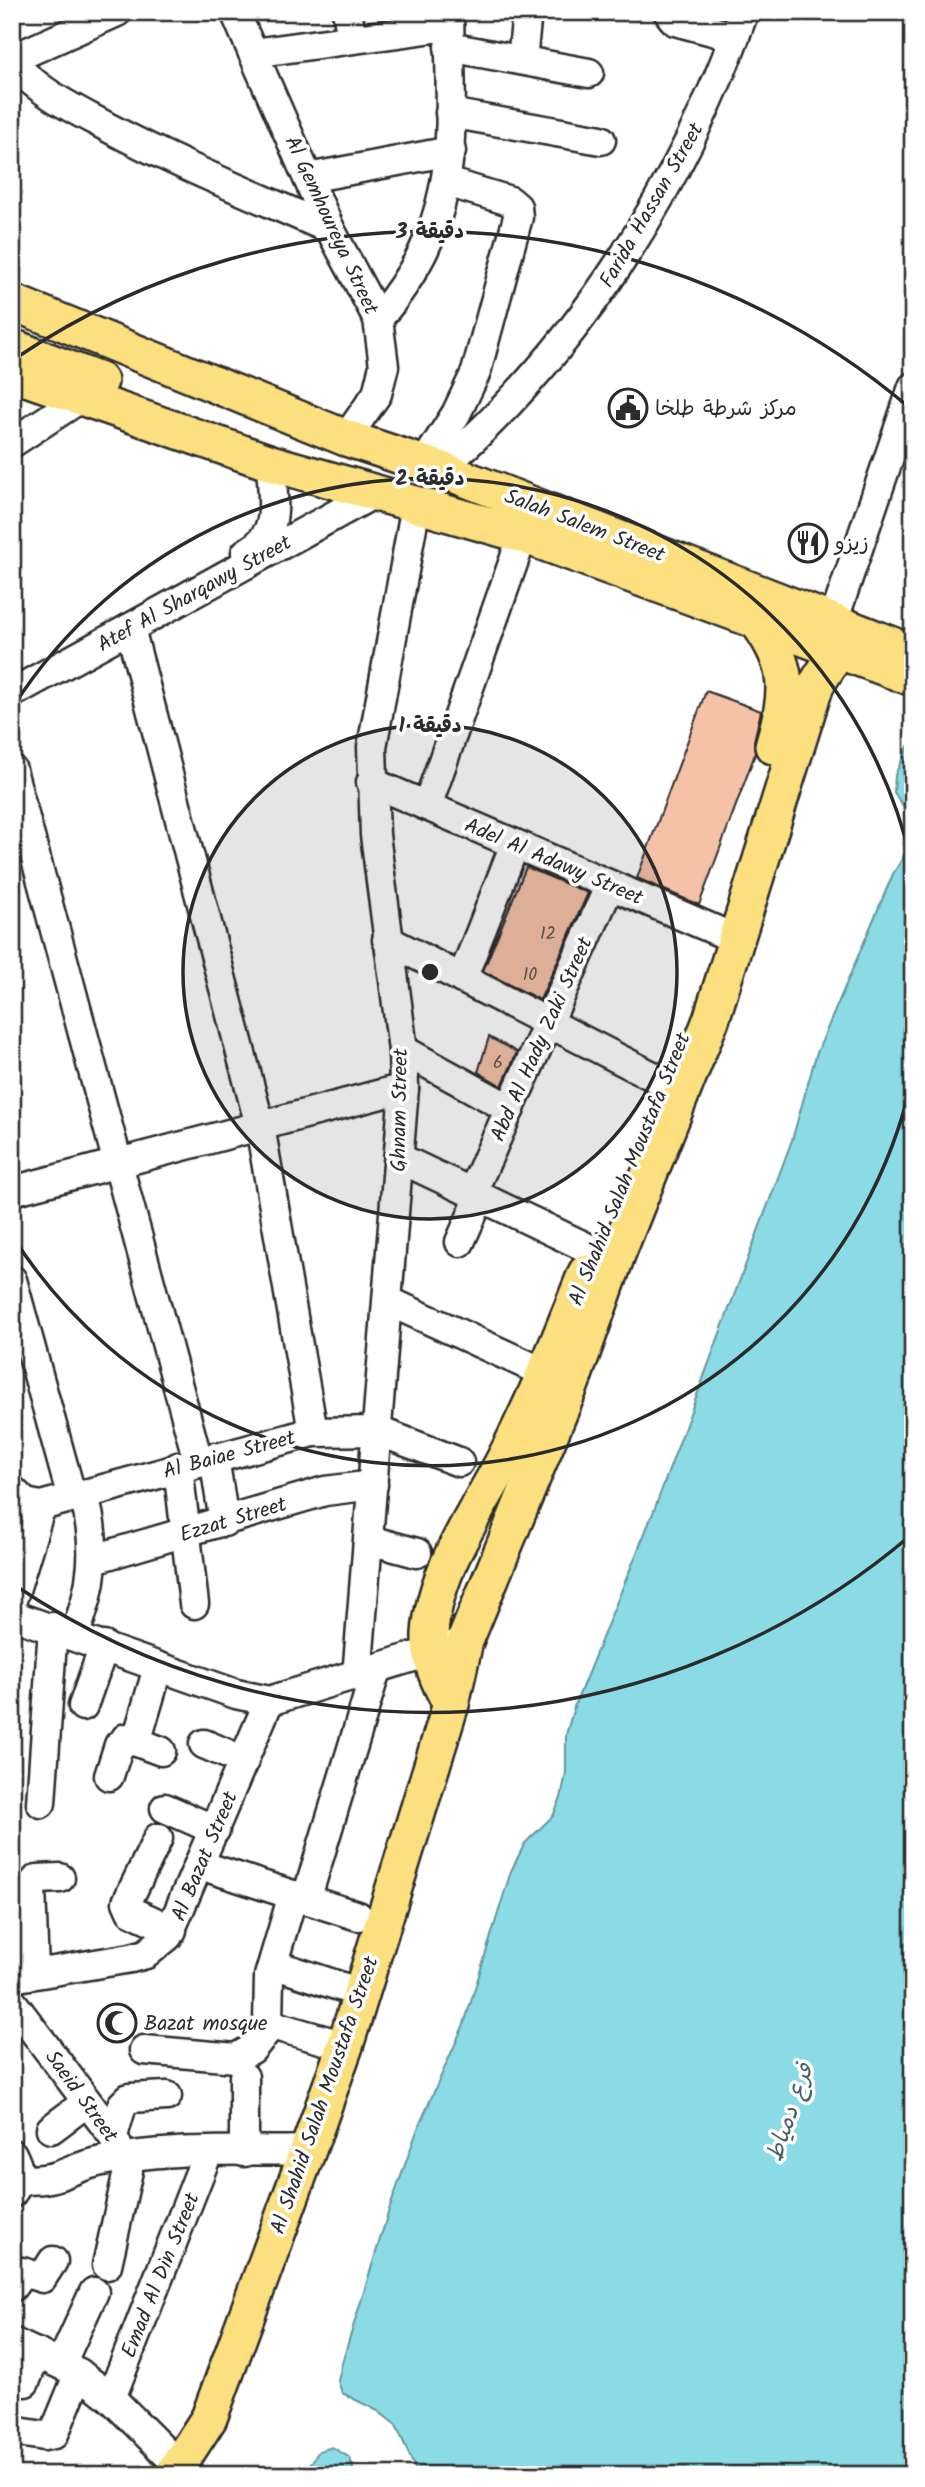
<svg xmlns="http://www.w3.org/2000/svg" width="925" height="2487" viewBox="0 0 925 2487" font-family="Kalam,'Playpen Sans Arabic',sans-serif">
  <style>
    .water { fill: #8adbe5; stroke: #64959b; stroke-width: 2 }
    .building { fill: #f6c2a7; stroke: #2b2b2b; stroke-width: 2 }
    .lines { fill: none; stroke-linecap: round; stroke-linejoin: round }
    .minor-casing { stroke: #2b2b2b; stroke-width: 33 }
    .major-casing { stroke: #2b2b2b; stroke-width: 40 }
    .minor { stroke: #fff; stroke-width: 28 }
    .major { stroke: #fce080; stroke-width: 35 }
    .ring { fill: none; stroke: #2b2b2b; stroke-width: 3.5 }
    .labels { text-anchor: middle; stroke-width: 7; stroke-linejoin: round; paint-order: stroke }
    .number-label { font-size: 18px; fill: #5e514a }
    .street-label { font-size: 21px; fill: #2b2b2b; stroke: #fff }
    .poi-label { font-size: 21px; fill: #2b2b2b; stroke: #fff; text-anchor: start }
    .water-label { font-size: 23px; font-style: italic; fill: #486063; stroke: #fff }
    .centre { fill: #2b2b2b; stroke: #fff; stroke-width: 3.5 }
    .ring-label { font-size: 21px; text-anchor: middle; font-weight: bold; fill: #2b2b2b; stroke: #fff; stroke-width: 7; stroke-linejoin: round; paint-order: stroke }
  </style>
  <rect width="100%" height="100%" fill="#fff"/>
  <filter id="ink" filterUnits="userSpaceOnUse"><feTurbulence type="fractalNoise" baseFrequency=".0143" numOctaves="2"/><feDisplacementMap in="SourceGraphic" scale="14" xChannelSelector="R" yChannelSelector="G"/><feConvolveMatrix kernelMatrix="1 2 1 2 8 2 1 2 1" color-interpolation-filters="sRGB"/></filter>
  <g filter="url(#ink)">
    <g class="water">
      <polygon points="913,736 913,823 894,792 895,775"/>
      <polygon points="913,841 913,2475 418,2475 396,2425 378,2411 342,2393 338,2381 342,2363 389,2210 418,2128 464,2024 511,1871 525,1843 553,1816 561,1798 566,1773 566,1735 574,1707 653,1513 792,1140 816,1055 893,874"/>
      <polygon points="332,2447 350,2458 355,2475 303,2475 319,2451"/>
    </g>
    <g class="building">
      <polygon points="706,691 761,711 754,741 755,754 699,905 637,878"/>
      <polygon points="526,867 588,893 540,1000 483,971"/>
      <polygon points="489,1037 517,1052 502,1086 478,1072"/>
    </g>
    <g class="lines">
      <defs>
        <g id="minor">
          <polyline points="235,12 330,229 378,319 384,366 377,394 346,438"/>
          <polyline points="347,12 352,37"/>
          <polyline points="668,12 675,21 735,37"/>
          <polyline points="449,47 589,73"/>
          <polyline points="253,53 449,26"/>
          <polyline points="12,59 117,12"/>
          <polyline points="522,60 527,12"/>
          <path d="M12,62C39,93 74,109 109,128C181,166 256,196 330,229"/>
          <polyline points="450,113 601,140"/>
          <polyline points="308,178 451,151"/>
          <path d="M378,319C464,218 451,136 449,12"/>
          <polyline points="12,443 79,399"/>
          <polyline points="424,464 456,414 476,372 518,217 517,207 510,201 447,182"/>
          <path d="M440,469C581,347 681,187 744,12"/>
          <path d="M246,553C283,533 272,500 271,463"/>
          <polyline points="833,622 913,387"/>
          <polyline points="130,628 260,1126 313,1432"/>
          <polyline points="12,693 375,493"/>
          <polyline points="12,770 198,1461"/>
          <polyline points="371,782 736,939"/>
          <polyline points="427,806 523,535"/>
          <polyline points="387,940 668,1084"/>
          <polyline points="462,979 515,844"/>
          <polyline points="403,1050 510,1109"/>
          <polyline points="399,1158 594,1251"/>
          <polyline points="12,1191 404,1088"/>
          <polyline points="472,1193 610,885"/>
          <polyline points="460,1242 480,1197"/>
          <polyline points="12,1280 72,1498"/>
          <polyline points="388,1301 547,1374"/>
          <polyline points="214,1457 224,1522"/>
          <polyline points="178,1467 194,1604"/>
          <polyline points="12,1490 25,1503 41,1506 313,1432 378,1431 459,1462"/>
          <polyline points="369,1540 417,1553"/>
          <polyline points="94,1559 325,1491 373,1485"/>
          <polyline points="12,1600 41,1506"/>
          <polyline points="12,1615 236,1694 269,1701 449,1646"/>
          <path d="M74,1635C94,1588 98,1545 84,1496"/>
          <polyline points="357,1677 404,1088 403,1050 375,835 372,747 416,505"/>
          <polyline points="83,1706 104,1646"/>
          <polyline points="126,1738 161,1751"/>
          <polyline points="204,1744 244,1761"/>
          <polyline points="109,1776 119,1745 138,1734 140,1729 158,1668"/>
          <polyline points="41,1803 53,1627"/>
          <polyline points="165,1808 215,1830"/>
          <polyline points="158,1838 127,1902 131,1911 172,1930"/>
          <polyline points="200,1865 358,1916"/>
          <polyline points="306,1900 376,1670"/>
          <polyline points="288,1969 360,1993"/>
          <polyline points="34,1973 31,1886 37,1879 60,1878"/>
          <polyline points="12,1978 131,1958 146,1954 168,1936 269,1701"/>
          <polyline points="12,2002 113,2136 128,2171 107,2265"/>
          <polyline points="268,2024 345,2046"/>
          <polyline points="144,2050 236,2058 252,2049 265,2033 268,2024 269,1976 293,1895"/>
          <polyline points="51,2129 87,2102"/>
          <polyline points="113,2136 122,2105 129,2098 167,2096"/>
          <polyline points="244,2152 244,2077"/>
          <path d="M12,2154C19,2168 23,2180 12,2193"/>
          <path d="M19,2179C61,2183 66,2168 102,2161C169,2147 241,2152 308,2150"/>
          <polyline points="12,2287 23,2272 42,2278 53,2261"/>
          <polyline points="12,2342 79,2373 111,2398 179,2466"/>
          <polyline points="61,2364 94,2292"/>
          <polyline points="25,2382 37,2353"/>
          <polyline points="111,2398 208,2152"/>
          <polyline points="12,2431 44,2436 54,2434 79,2373"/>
        </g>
        <g id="major">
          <polyline points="12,302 346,438 440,469 913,653"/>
          <polyline points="12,347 100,381"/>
          <polyline points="12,373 271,463 523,535 913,678"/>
          <path d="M757,621C792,668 788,693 773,746"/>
          <path d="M451,1704C438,1681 429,1660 430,1634C434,1570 477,1513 505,1458C536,1398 561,1336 586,1273"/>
          <polyline points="172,2475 209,2418 308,2150 345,2046 451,1704 465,1641 571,1384 618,1252 711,1020 810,703 816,685 838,651"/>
        </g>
      </defs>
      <use href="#minor" class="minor-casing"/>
      <use href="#major" class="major-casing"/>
      <use href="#minor" class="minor"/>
      <use href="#major" class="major"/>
    </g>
  </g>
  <circle cx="430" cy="972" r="247" fill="#2b2b2b" fill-opacity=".12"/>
  <g class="ring">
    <circle cx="430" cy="972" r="247"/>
    <path d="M912 1079A494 494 0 0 1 13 1237M13 707A494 494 0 0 1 912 865"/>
    <path d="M911 1535A741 741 0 0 1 16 1586M16 358A741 741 0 0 1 911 409"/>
  </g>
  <defs>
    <symbol id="civic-ring" viewBox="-11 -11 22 22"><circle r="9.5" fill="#fff" stroke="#2b2b2b" stroke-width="1.5"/><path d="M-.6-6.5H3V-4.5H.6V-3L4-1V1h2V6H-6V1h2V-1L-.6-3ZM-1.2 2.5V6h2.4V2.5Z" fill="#2b2b2b"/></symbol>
    <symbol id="restaurant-ring" viewBox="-11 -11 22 22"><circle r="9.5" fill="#fff" stroke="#2b2b2b" stroke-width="1.5"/><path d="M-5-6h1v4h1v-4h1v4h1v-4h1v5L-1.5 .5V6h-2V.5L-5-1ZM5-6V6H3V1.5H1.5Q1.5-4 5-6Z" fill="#2b2b2b"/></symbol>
    <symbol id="mosque-ring" viewBox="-11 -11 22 22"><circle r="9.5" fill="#fff" stroke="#2b2b2b" stroke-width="1.5"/><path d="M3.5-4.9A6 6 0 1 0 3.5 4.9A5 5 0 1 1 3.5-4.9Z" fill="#2b2b2b"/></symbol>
  </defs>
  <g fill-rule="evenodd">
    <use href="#civic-ring" x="606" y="386" width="44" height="44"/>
    <use href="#restaurant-ring" x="786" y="521" width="44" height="44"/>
    <use href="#mosque-ring" x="95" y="2001" width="44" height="44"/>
  </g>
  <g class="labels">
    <g class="number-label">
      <text x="548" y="939">12</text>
      <text x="530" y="980">10</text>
      <text x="498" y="1068">6</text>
    </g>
    <g class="street-label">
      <text transform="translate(651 205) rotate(-60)" y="7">Farida Hassan Street</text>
      <text transform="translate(332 225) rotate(65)" y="7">Al Gemhoureya Street</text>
      <text transform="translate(585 525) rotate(21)" y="7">Salah Salem Street</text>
      <text transform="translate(194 593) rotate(-29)" y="7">Atef Al Sharqawy Street</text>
      <text transform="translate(554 861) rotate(23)" y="7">Adel Al Adawy Street</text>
      <text transform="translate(541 1039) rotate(-66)" y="7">Abd Al Hady Zaki Street</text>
      <text transform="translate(399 1110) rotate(-89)" y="7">Ghnam Street</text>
      <text transform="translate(629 1169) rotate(-68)" y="7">Al Shahid Salah Moustafa Street</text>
      <text transform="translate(229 1454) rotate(-15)" y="7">Al Baiae Street</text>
      <text transform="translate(233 1519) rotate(-17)" y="7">Ezzat Street</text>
      <text transform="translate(204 1856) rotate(-67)" y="7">Al Bazat Street</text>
      <text transform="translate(324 2095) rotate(-71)" y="7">Al Shahid Salah Moustafa Street</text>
      <text transform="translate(82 2096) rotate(54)" y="7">Saeid Street</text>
      <text transform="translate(160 2275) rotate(-68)" y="7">Emad Al Din Street</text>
    </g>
    <g class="poi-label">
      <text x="655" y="415">مركز شرطة طلخا</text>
      <text x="835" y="550">زيزو</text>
      <text x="144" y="2030">Bazat mosque</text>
    </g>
    <g class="water-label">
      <text transform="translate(789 2112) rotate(-71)" y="8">فرع دمياط</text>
    </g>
  </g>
  <circle cx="430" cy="972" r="10" class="centre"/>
  <g class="ring-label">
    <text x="430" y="238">3 دقيقة</text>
    <text x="430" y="485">2 دقيقة</text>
    <text x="430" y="732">1 دقيقة</text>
  </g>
  <rect width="925" height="2487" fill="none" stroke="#fff" stroke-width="42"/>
  <rect x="21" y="21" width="883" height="2445" fill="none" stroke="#2b2b2b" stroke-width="2.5" filter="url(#ink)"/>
</svg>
